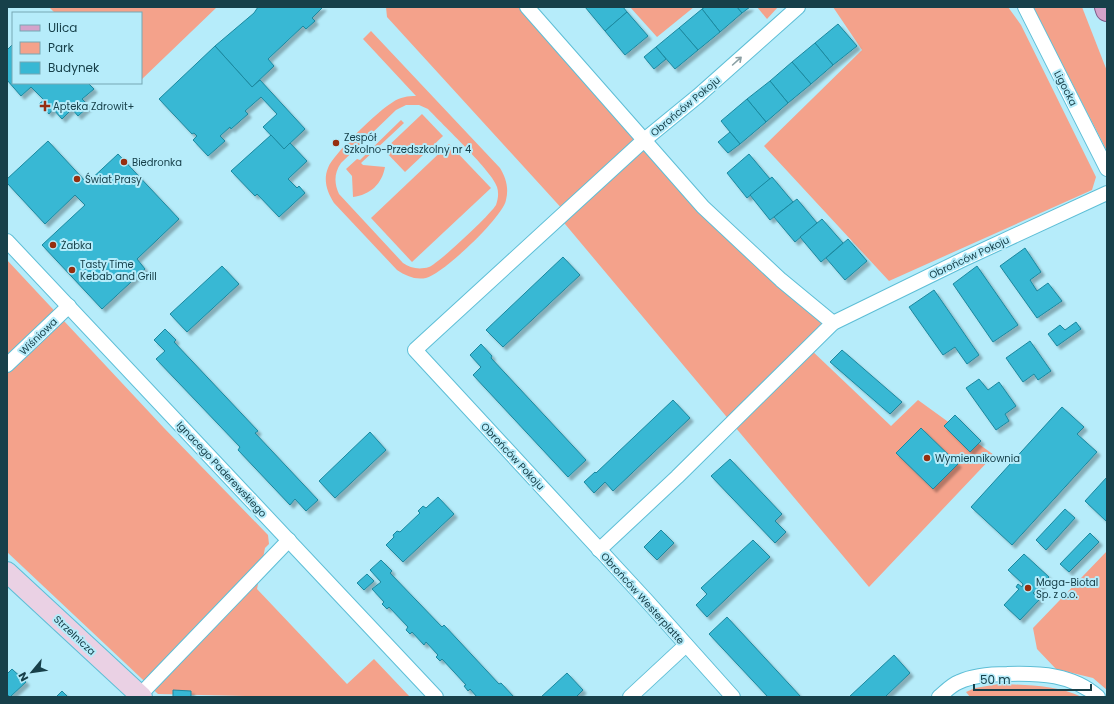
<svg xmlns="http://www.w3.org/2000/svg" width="1114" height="704" viewBox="0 0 1114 704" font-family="Poppins,sans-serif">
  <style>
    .green { fill: #f4a28b; fill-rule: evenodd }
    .building { fill: #38b8d4; stroke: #1a889f; filter: url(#shadow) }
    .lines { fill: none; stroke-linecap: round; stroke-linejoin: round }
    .street-casing { stroke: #5dbed6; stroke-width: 16 }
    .secondary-casing { stroke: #5dbed6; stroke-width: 22 }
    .primary-casing { stroke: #805986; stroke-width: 24 }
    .street { stroke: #fff; stroke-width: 14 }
    .secondary { stroke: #ead1e4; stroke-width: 20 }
    .primary { stroke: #d4a3ca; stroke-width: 22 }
    .oneway { stroke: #8ba0a4 }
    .poi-dot { fill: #962e0f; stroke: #b6ecfa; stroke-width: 1.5 }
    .labels { text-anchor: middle; stroke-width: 4; stroke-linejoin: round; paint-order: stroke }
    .street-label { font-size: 10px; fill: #17404a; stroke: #b6ecfa }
    .poi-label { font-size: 10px; fill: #17404a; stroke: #b6ecfa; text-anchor: start }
  </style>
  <defs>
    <filter id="shadow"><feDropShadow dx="3.5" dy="3.5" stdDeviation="1" flood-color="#0004"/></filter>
  </defs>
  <rect width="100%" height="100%" fill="#b6ecfa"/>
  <g class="green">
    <polygon points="49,7 217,7 141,80 141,13 55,13"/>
    <polygon points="386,7 527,7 643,141 833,323 808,347 891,426 918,400 994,455 869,587 560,218 565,212 387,17"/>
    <polygon points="630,7 694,7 657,37"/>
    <polygon points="757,7 778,7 767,19"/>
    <polygon points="833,7 1008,7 1021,25 1096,177 1092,190 889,281 764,146 862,50"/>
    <polygon points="1033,7 1082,7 1107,71 1107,151"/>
    <path d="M371,31L500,168C506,178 509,188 506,200C503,217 443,274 426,278C415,280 406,276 397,270L334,203C327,192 323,180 328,168C333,154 379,110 393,102C400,97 408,96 416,96L363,39ZM406,105H419L428,109C441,123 494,173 497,187C499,193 498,199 496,205C490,215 439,263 429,267C419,270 410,268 403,263L339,194C334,183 334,173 341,163L396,110Z"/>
    <polygon points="422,114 443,136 405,172 384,150"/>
    <path d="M401,120L404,123L361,163L363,165L385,167C382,184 370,195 353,197L352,176L346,169L357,159L360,160Z"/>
    <polygon points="449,144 491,188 412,262 371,218"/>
    <polygon points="7,260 164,428 268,535 269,544 265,548 257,589 347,684 374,659 410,697 289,697 158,694 7,552"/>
    <polygon points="1107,551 1107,690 1093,678 1056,669 1037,649 1033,628"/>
    <path d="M999,684C1028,685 1056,685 1082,697H970L966,692L975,688Z"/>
  </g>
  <g class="building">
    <polygon points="258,7 323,7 312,18 315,21 306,29 303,26 268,59 274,66 252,87 215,46 254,13"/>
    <polygon points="585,7 623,7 627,12 605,31"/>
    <polygon points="705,7 737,7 742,13 720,32 702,9"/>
    <polygon points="737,7 750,7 742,13"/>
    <polygon points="702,9 720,32 698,50 679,28"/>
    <polygon points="627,12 648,36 625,55 605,31"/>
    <polygon points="838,24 857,46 833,65 815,43"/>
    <polygon points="679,28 698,50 675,69 656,47"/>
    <polygon points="815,43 833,65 811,84 792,62"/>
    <polygon points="13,44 13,83 88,83 94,89 82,99 89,106 78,116 72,109 62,119 53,109 49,114 39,104 44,100 31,87 21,96 7,80 7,50"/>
    <polygon points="215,46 252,87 260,80 305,129 284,149 263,127 277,114 261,97 245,111 248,114 231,129 230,127 220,136 225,141 208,156 193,140 197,136 194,133 192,134 159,99"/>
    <polygon points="656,47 666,59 654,69 644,57"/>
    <polygon points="792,62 811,84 788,103 770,81"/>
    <polygon points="770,81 788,103 766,122 747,99"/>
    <polygon points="747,99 766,122 740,144 721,121"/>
    <polygon points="730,132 740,144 728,153 718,142"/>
    <polygon points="271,135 284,149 290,143 307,161 288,179 297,188 299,186 305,193 279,217 257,194 255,196 231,171"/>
    <polygon points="48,141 87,183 118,154 179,219 137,259 145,269 102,309 42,245 85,205 75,195 45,224 7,183 7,179"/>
    <polygon points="749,154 770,179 747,198 727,173"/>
    <polygon points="772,177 793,202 770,220 750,195"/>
    <polygon points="797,199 817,223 795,242 774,217"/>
    <polygon points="822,219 843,243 821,262 800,237"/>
    <polygon points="848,239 867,261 845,280 826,258"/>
    <polygon points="1025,248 1041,272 1030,280 1037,291 1048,283 1062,301 1037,318 1000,266"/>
    <polygon points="563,257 580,275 503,347 486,330"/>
    <polygon points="222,266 239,284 187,332 170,314"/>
    <polygon points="977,266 1018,325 993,342 953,284"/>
    <polygon points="934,290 979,355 967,364 955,347 943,355 909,307"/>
    <polygon points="1076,322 1081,329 1057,346 1048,334 1060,325 1065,330"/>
    <polygon points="165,329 176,340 174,342 258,431 255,433 318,500 306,511 295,499 290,505 238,450 240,447 156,359 165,351 154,340"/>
    <polygon points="1030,341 1051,371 1038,380 1034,374 1023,382 1006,358"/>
    <polygon points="481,344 492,356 491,358 586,460 568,477 473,375 481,367 470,355"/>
    <polygon points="842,350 902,402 890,414 830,362"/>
    <polygon points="979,379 988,390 999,382 1016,406 1005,414 1009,421 996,430 966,388"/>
    <polygon points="673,400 690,418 613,491 605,482 594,493 584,482 595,472 596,473"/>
    <polygon points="1062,407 1084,427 1077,434 1097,452 1012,545 971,507"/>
    <polygon points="955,415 981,441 970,452 944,426"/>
    <polygon points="921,428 958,464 933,489 896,453"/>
    <polygon points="370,432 386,450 335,498 319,481"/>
    <polygon points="730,459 782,514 775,521 786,532 775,543 711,476"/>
    <polygon points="1107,477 1107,520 1106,521 1085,501"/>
    <polygon points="438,497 454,514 403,562 386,545 394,537 393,535 397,531 400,532 420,513 418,511 423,506 426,508"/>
    <polygon points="1065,509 1075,518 1046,550 1036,540"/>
    <polygon points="661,530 674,543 657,560 644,547"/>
    <polygon points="1090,533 1099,542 1069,572 1060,564"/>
    <polygon points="753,540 770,557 707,617 696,605 707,594 701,588"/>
    <polygon points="1024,554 1049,577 1033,593 1040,599 1020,620 1004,605 1019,589 1016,587 1018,584 1022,587 1023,584 1008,570"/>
    <polygon points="381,560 392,571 390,573 442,627 444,625 499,684 501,683 514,697 477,697 470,689 468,691 464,686 466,685 442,659 440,661 436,657 438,655 426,642 424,645 412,632 410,634 406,630 408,627 389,607 387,609 382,604 384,602 372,589 381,582 370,570"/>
    <polygon points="367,574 374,581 364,590 357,583"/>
    <polygon points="727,617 801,697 768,697 709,634"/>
    <polygon points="894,655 910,673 885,697 849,697"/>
    <polygon points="12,669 26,682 10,697 7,694 7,674"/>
    <polygon points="567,673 583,690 576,697 541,697"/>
    <polygon points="173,690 191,691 191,697 173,697"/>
    <polygon points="62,691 68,697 56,697"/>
  </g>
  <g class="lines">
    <defs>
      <g id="street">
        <polyline points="527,7 703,207 781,280 833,323"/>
        <polyline points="1025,7 1107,169"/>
        <polyline points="7,241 436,697"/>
        <polyline points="7,365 69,306"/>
        <polyline points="599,550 677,477 833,323 964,259 1107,193"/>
        <polyline points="138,697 289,540"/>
        <polyline points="630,697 686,645"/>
        <polyline points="733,697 647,601 415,350 643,141 698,96 798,7"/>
        <path d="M939,697C945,692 951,685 959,682C974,675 991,674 1007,674C1039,673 1073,674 1098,697"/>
      </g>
      <polyline id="secondary" points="7,572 142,697"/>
      <polyline id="primary" points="1106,7 1107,10"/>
    </defs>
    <use href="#street" class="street-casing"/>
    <use href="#secondary" class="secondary-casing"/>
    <use href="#primary" class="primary-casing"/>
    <use href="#street" class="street"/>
    <use href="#secondary" class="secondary"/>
    <use href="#primary" class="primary"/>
  </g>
  <defs><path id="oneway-shaft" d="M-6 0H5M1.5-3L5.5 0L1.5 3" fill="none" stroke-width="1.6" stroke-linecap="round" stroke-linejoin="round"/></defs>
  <use class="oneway" href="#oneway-shaft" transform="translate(737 61) rotate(-42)"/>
  <g class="poi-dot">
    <path d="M43 100h4v4h4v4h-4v4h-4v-4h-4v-4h4z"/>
    <circle cx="336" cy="143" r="4"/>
    <circle cx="124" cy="162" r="4"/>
    <circle cx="77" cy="179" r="4"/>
    <circle cx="53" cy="245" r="4"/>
    <circle cx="72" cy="270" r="4"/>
    <circle cx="927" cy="458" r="4"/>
    <circle cx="1028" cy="588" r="4"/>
  </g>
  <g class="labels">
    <g class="street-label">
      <text transform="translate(1066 88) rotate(63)" y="4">Ligocka</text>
      <text transform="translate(685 106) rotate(-40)" y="4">Obrońców Pokoju</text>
      <text transform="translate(969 257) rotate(-25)" y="4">Obrońców Pokoju</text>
      <text transform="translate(38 336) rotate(-44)" y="4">Wiśniowa</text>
      <text transform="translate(513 456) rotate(47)" y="4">Obrońców Pokoju</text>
      <text transform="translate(222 469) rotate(47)" y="4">Ignacego Paderewskiego</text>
      <text transform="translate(643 598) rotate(48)" y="4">Obrońców Westerplatte</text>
      <text transform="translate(75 635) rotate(43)" y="4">Strzelnicza</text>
    </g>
    <g class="poi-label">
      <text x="53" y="110">Apteka Zdrowit+</text>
      <text x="344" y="141">Zespół<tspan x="344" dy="12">Szkolno-Przedszkolny nr 4</tspan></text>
      <text x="132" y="166">Biedronka</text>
      <text x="85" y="183">Świat Prasy</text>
      <text x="61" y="249">Żabka</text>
      <text x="80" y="268">Tasty Time<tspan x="80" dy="12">Kebab and Grill</tspan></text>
      <text x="935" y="462">Wymiennikownia</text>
      <text x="1036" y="586">Maga-Biotal<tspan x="1036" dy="12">Sp. z o.o.</tspan></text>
    </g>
  </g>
  <rect width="1114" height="704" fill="none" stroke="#17404a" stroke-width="16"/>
  <rect x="12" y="12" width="130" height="72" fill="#b6ecfa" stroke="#76a7b4"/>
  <rect x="20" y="25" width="20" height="6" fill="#d4a3ca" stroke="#76a7b4"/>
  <text x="48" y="32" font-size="12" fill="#17404a">Ulica</text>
  <rect x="20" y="42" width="20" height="12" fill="#f4a28b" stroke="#76a7b4"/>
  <text x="48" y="52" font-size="12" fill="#17404a">Park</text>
  <rect x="20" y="62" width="20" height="12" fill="#38b8d4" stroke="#76a7b4"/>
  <text x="48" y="72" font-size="12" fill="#17404a">Budynek</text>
  <g transform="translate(32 672) rotate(241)" stroke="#b6ecfa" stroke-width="3" paint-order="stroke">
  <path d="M0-3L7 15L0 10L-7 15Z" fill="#17404a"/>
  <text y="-6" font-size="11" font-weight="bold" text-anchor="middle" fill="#17404a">N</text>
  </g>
  <path d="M974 684v6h117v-6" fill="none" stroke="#17404a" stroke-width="2"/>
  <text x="980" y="684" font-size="12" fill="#17404a" stroke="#b6ecfa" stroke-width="3" paint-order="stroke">50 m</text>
</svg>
